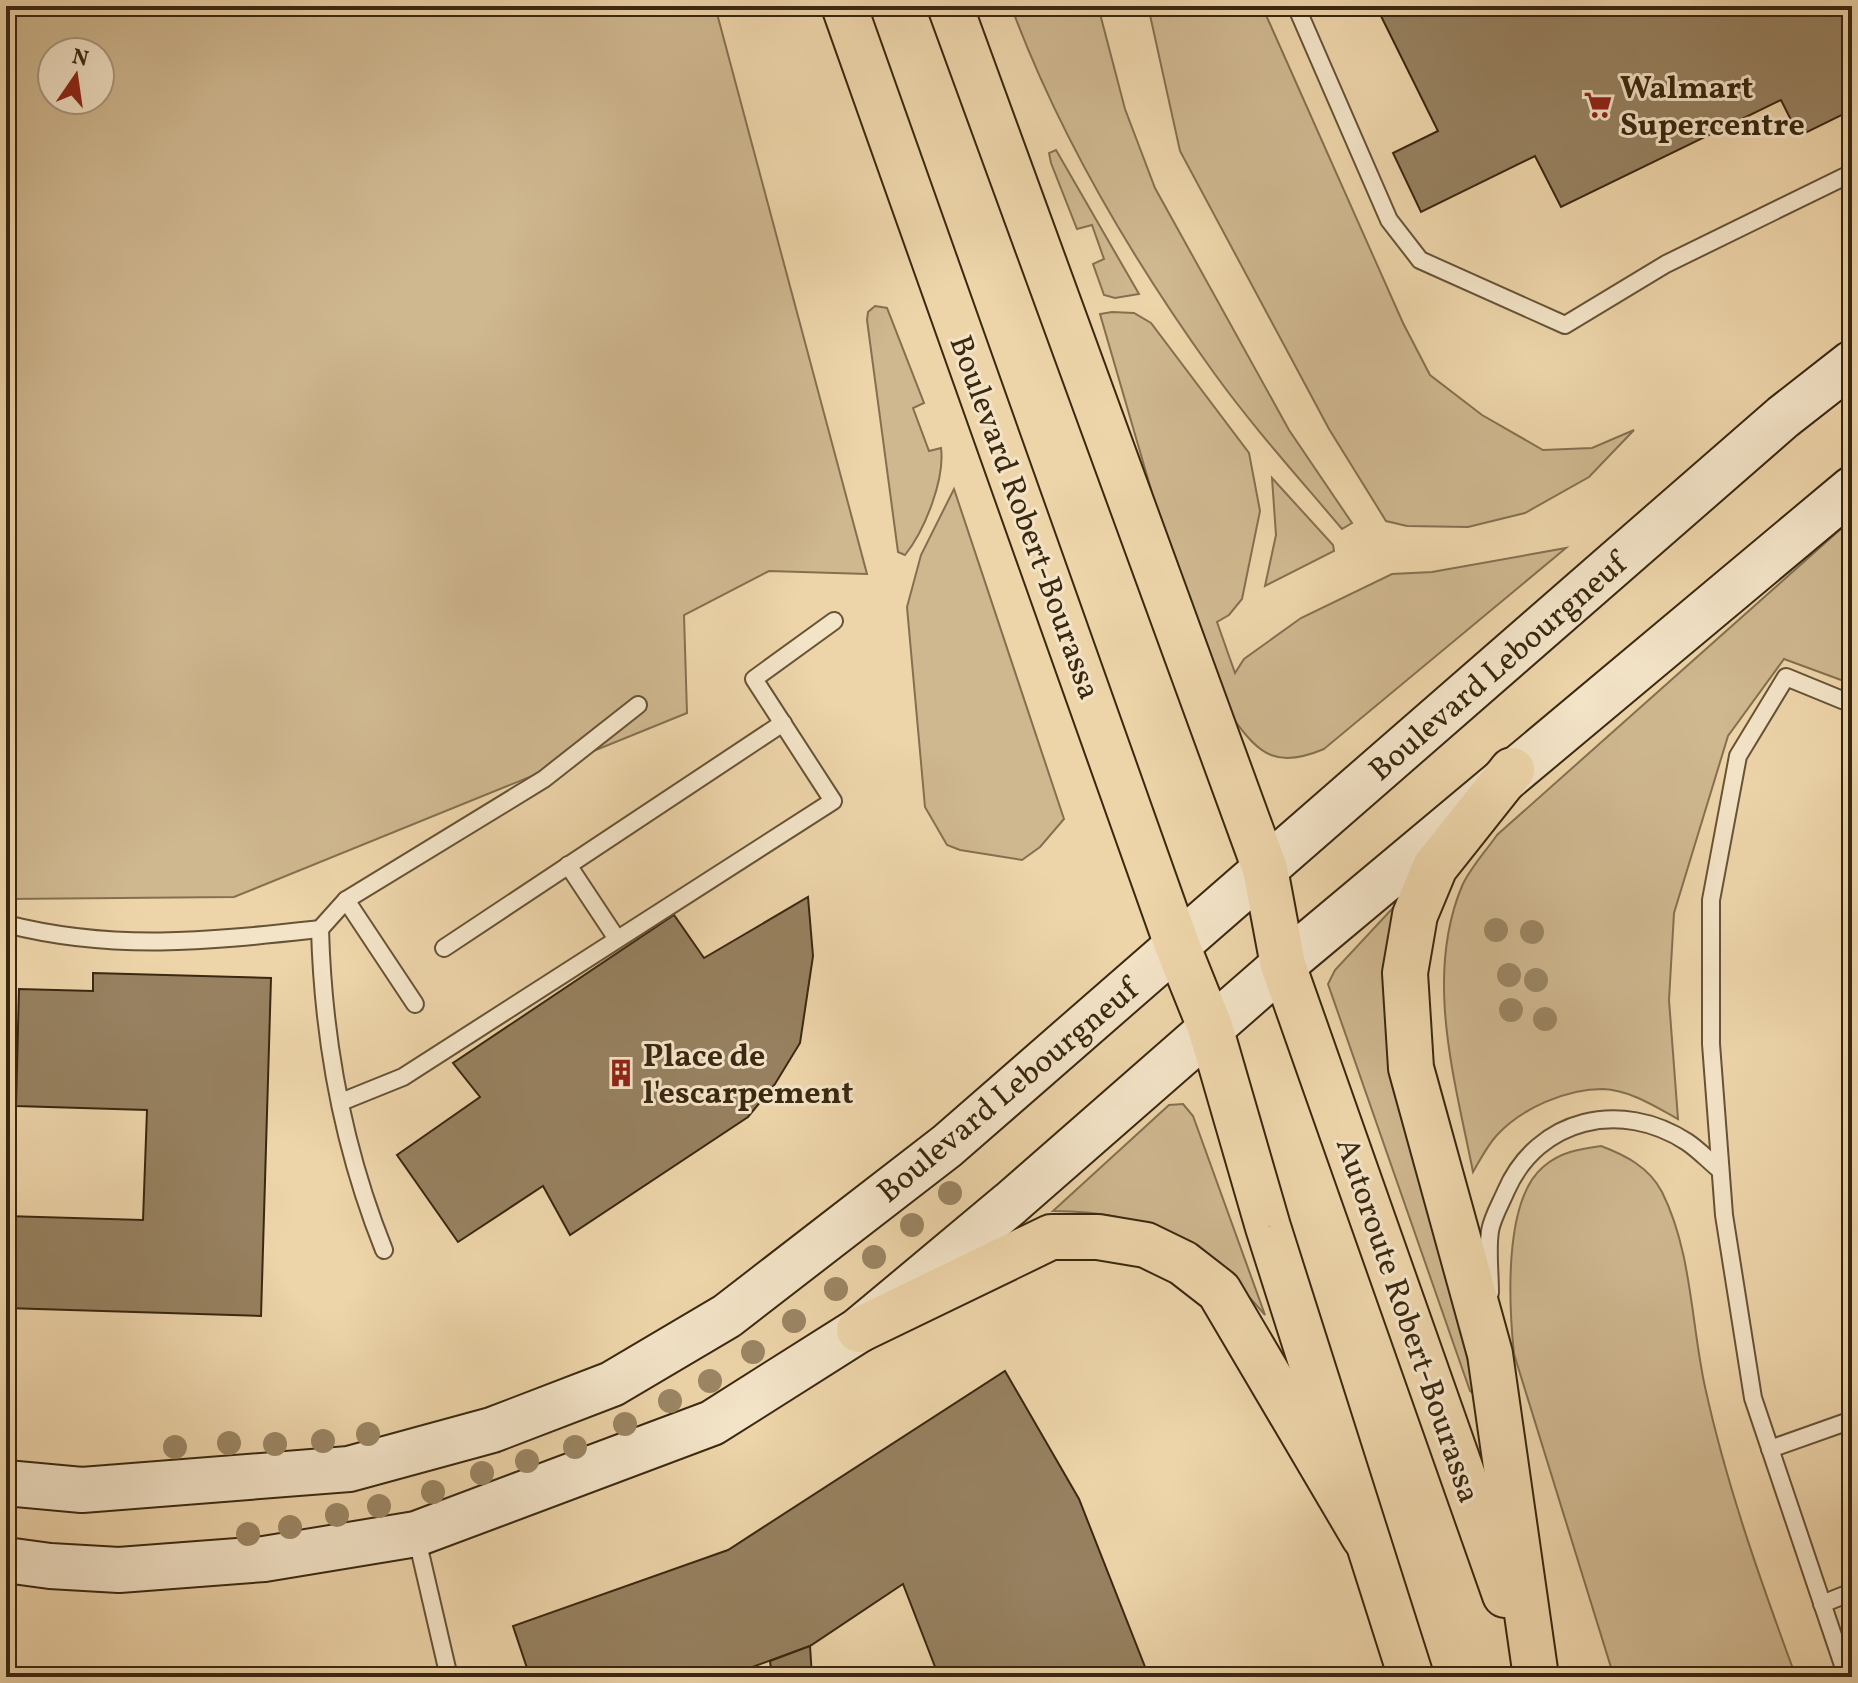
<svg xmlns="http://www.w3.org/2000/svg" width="1858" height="1683" viewBox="0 0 1858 1683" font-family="Vollkorn,serif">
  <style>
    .green { fill: #cfb78f; stroke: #847050; stroke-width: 2; fill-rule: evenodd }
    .building { fill: #978160; stroke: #3a2810; stroke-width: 2 }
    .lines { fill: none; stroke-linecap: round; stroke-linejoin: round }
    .service-casing { stroke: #675336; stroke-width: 20 }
    .secondary-casing { stroke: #3a2810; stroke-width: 48 }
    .trunk-casing { stroke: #3a2810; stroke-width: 48 }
    .motorway-casing { stroke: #3a2810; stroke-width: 48 }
    .service { stroke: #f3e3c7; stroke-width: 16 }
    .secondary { stroke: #f3e3c7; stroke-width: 44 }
    .trunk { stroke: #edd4a9; stroke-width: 44 }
    .motorway { stroke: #edd4a9; stroke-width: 44 }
    .tree { fill: #9b8563 }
    .labels { text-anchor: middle; stroke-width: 6; stroke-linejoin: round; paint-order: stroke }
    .poi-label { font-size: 32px; font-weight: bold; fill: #3a2810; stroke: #f3e3c7; text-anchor: start }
    .street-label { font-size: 32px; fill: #3a2810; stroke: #f3e3c7 }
  </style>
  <rect width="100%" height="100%" fill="#edd4a9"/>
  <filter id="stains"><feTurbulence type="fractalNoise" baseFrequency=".0025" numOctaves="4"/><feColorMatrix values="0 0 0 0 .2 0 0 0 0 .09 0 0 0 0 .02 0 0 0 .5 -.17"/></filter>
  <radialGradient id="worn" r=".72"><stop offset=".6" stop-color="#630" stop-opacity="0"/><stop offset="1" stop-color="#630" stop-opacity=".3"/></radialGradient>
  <g class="green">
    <path d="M6,6H715L867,574L769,571L684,615L687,713L234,897L6,899ZM52,52H100V100H52Z"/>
    <path d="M1011,6H1098L1125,109L1155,188L1289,430L1352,523L1342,529C1299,478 1253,427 1214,373C1132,259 1060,138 1011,6Z"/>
    <polygon points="1148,6 1262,6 1403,323 1430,375 1482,415 1543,450 1592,448 1634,430 1589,477 1525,513 1468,527 1407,526 1386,521 1329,429 1180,151"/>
    <polygon points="1056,150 1139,294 1115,298 1104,295 1093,264 1104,259 1092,225 1077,229 1051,163 1049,153"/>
    <path d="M875,306L887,308L924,403L913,408L929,451L941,448C945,479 925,530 905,555L898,552L867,320L868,312Z"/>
    <path d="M1112,312L1134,313L1151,323L1249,453L1260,511L1242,599L1229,615L1217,622L1235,673L1244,659L1301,618L1392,574L1432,572L1566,548L1324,749C1279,768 1260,757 1233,718L1157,510L1100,314Z"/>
    <polygon points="1272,478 1333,545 1334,551 1265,586 1276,535"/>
    <polygon points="954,489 1064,819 1040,847 1022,860 960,850 947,845 925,807 907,607 921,555"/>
    <path d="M1852,519V684L1784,659L1728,736L1674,913L1669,1000L1678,1119C1656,1107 1630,1090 1603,1089C1566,1089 1522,1108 1497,1135C1487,1146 1480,1160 1473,1172C1455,1080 1424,977 1462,886C1470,868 1486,851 1497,835Z"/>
    <polygon points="1403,897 1411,918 1436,1207 1475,1395 1470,1391 1328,984 1335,970"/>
    <path d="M1183,1104L1193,1116L1265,1315C1204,1243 1150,1211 1053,1211L1169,1105Z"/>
    <path d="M1601,1146C1625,1155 1649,1167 1662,1192C1692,1252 1691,1323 1705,1387C1727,1487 1761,1582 1796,1677H1614L1514,1354C1509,1306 1503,1201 1543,1167C1560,1152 1579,1149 1601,1146Z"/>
  </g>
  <g class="building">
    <polygon points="1376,6 1852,6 1852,110 1799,136 1781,100 1561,207 1535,156 1421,212 1393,153 1438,131"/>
    <polygon points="808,897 813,956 800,1043 775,1084 748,1117 570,1235 543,1186 458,1242 397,1155 480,1097 453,1063 674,915 704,958"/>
    <polygon points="93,973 271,978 261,1316 6,1308 6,1216 143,1220 147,1110 16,1106 19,989 93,991"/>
    <polygon points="1005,1371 1079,1499 1149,1677 939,1677 903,1584 810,1646 725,1677 530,1677 513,1626 728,1550"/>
    <polygon points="810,1646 812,1677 772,1677 770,1661"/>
  </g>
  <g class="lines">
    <defs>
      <g id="service">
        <polyline points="1296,6 1389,220 1420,260 1565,325 1666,264 1852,173"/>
        <polyline points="568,865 617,939"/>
        <polyline points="346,900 415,1004"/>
        <path d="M6,924C116,952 210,941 320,929L346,900L544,779L638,705"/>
        <path d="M320,929C323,1038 343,1148 384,1250"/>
        <polyline points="444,948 783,723"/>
        <polyline points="341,1102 403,1077 833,801 754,679 834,621"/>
        <path d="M1490,1293C1490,1273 1487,1250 1490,1231C1492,1218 1501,1203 1506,1191C1538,1118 1621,1099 1687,1142C1699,1150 1709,1161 1720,1170"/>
        <polyline points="1770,1449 1852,1420"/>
        <polyline points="416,1535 449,1677"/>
        <polyline points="1822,1604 1852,1592"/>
        <polyline points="1847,1677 1753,1398 1724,1215 1711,1044 1711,900 1738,756 1786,677 1852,704"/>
      </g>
      <g id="secondary">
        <polyline points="6,1483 82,1490 349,1469 492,1430 612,1384 727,1316 947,1146 1783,417 1852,363"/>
        <polyline points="6,1560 50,1566 119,1570 264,1559 416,1534 712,1423 859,1330 1011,1203 1283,965 1852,489"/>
      </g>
      <g id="trunk">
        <polyline points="844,6 1177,945 1210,1027"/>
        <polyline points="950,6 1265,869 1283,965"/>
      </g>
      <g id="motorway">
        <polyline points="1512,770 1435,867 1415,915 1405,973 1411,1068 1490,1354 1536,1677"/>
        <polyline points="1283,965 1505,1595"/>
        <polyline points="1210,1027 1268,1227 1411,1677"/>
        <polyline points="859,1330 1051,1237 1098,1237 1146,1245 1183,1263 1219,1291 1364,1537"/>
      </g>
    </defs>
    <use href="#service" class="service-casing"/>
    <use href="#secondary" class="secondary-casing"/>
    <use href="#trunk" class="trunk-casing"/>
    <use href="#motorway" class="motorway-casing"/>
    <use href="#service" class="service"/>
    <use href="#secondary" class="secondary"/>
    <use href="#trunk" class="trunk"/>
    <use href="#motorway" class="motorway"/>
  </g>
  <g class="tree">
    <circle cx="1496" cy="930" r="12"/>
    <circle cx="1532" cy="932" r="12"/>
    <circle cx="1509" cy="975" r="12"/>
    <circle cx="1536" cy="980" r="12"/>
    <circle cx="1511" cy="1010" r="12"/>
    <circle cx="1545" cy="1019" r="12"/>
    <circle cx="950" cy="1193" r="12"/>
    <circle cx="912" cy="1225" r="12"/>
    <circle cx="874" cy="1257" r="12"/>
    <circle cx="836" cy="1289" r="12"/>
    <circle cx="794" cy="1321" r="12"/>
    <circle cx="753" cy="1352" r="12"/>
    <circle cx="710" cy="1381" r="12"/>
    <circle cx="670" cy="1401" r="12"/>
    <circle cx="625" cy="1424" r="12"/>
    <circle cx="368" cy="1434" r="12"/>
    <circle cx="323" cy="1441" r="12"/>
    <circle cx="229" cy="1443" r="12"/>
    <circle cx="275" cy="1444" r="12"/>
    <circle cx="175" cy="1447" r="12"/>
    <circle cx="575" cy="1447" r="12"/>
    <circle cx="527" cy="1461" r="12"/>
    <circle cx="482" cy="1473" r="12"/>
    <circle cx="433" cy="1492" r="12"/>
    <circle cx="379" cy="1506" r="12"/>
    <circle cx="337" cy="1515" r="12"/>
    <circle cx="290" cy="1527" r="12"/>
    <circle cx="248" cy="1534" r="12"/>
  </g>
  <defs>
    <symbol id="supermarket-bare" viewBox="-9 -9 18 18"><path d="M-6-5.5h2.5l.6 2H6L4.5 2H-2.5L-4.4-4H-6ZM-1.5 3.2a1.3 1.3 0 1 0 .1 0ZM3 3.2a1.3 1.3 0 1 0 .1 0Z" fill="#8f2418" stroke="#f3e3c7" stroke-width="2.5" paint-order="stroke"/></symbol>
    <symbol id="building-bare" viewBox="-9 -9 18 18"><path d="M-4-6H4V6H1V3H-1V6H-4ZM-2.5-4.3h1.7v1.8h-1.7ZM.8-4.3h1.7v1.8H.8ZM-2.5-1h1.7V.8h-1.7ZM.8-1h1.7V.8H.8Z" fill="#8f2418" stroke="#f3e3c7" stroke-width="2.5" paint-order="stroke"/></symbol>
  </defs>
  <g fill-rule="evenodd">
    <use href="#supermarket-bare" x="1578" y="85" width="40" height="40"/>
    <use href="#building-bare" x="601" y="1053" width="40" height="40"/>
  </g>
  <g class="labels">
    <g class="poi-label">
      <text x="1620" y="98">Walmart<tspan x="1620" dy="37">Supercentre</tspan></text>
      <text x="643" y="1066">Place de<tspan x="643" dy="37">l'escarpement</tspan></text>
    </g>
    <g class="street-label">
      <text transform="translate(1026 517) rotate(70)" y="11">Boulevard Robert-Bourassa</text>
      <text transform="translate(1497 666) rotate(-41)" y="11">Boulevard Lebourgneuf</text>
      <text transform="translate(1007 1090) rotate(-40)" y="11">Boulevard Lebourgneuf</text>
      <text transform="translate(1409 1320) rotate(71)" y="11">Autoroute Robert-Bourassa</text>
    </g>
  </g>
  <rect width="1858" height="1683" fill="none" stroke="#edd4a9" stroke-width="32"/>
  <rect x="8" y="8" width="1842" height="1667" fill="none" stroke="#3a2810" stroke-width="4"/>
  <rect x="16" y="16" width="1826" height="1651" fill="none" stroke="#3a2810" stroke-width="2"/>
  <g transform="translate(76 76) rotate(13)"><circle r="38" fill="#f3e3c7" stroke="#a9987e" stroke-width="2"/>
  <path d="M0-6L14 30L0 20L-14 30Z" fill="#8f2418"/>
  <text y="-12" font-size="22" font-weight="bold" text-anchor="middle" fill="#3a2810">N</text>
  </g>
  <rect width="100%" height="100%" filter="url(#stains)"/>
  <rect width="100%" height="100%" fill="url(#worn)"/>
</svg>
